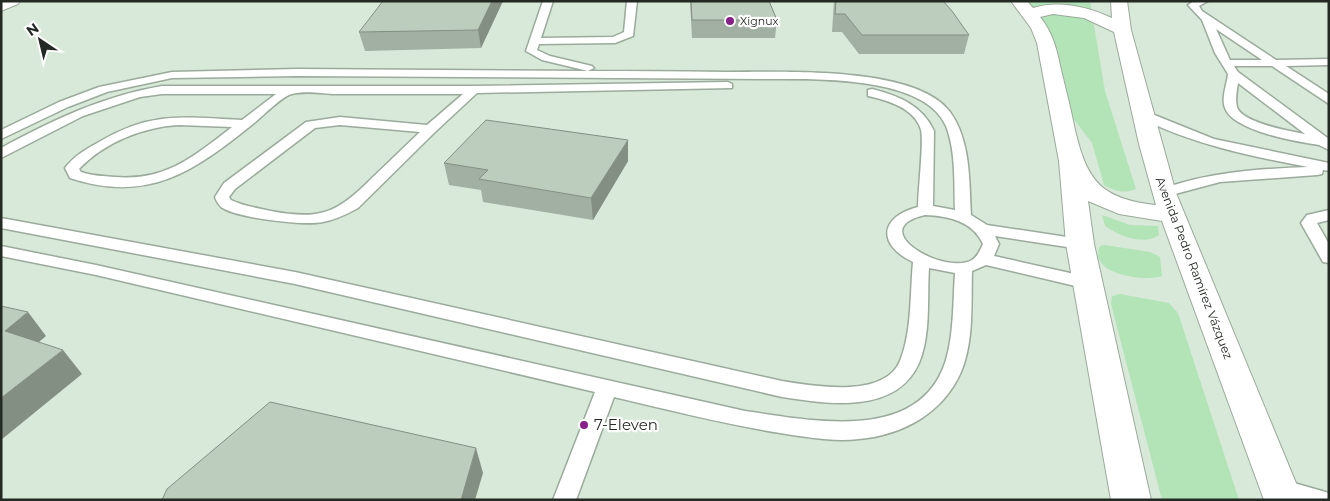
<svg xmlns="http://www.w3.org/2000/svg" width="1330" height="501" viewBox="0 0 1330 501" font-family="Montserrat,sans-serif">
  <style>
    .green { fill: #b2e4b7 }
    .lines { fill: none; stroke-linecap: round; stroke-linejoin: round }
    .service-casing { stroke: #9aaa9b; stroke-width: 3 }
    .minor-casing { stroke: #9aaa9b; stroke-width: 2 }
    .tertiary-casing { stroke: #9aaa9b; stroke-width: 2 }
    .service { fill: #fff; fill-rule: evenodd }
    .minor { fill: #fff; fill-rule: evenodd }
    .tertiary { fill: #fff; fill-rule: evenodd }
    .wall { fill: #a2afa3 }
    .shaded-wall { fill: #848f84 }
    .building { fill: #bcccbd; stroke: #848f84 }
    .poi-dot { fill: #872088; stroke: #fff; stroke-width: 2 }
    .labels { text-anchor: middle; stroke-width: 4.5; stroke-linejoin: round; paint-order: stroke }
    .far-poi-label { font-size: 11px; fill: #232923; stroke: #fff; text-anchor: start }
    .street-label { font-size: 12px; fill: #232923; stroke: #fff }
    .near-poi-label { font-size: 15px; fill: #232923; stroke: #fff; text-anchor: start }
  </style>
  <rect width="100%" height="100%" fill="#d8e9d9"/>
  <g class="green">
    <path d="M1024,1H1090L1105,91L1136,189C1124,194 1115,191 1104,185L1092,143L1066,109Z"/>
    <path d="M1102,215L1130,225L1158,226L1159,235C1143,246 1119,236 1105,226Z"/>
    <path d="M1105,245L1150,252L1160,257L1162,276C1146,282 1087,275 1100,246Z"/>
    <polygon points="1120,294 1169,303 1178,313 1239,500 1162,500 1111,304 1112,296"/>
  </g>
  <g class="lines">
    <defs>
      <g id="service">
        <path d="M543,1H553L541,38L613,37L624,32L627,1H637L633,36L615,43L539,44L537,50L550,56L592,66L594,68L588,71C634,71 679,71 725,72C778,72 916,65 950,112C971,141 969,181 971,215L987,225L1080,239L1086,240L1088,244L1086,248L1080,249L995,236L999,244L994,256L1088,277L1094,279L1097,283L1094,287L1088,289L986,265L972,271C971,304 974,341 961,372C943,413 903,435 859,439C833,442 806,437 780,433C724,424 669,410 614,397L576,500H553L595,392L96,275L1,256V246L96,265L745,411C810,420 920,445 946,360C954,332 953,302 955,273L929,268C927,298 931,335 919,363C896,415 827,404 782,397L295,284L1,228V218L295,272L782,381C813,386 884,399 900,361C912,331 910,294 913,262C877,245 879,217 918,207C918,191 924,142 921,130C915,108 887,100 868,96V90L872,89C899,96 922,105 934,131L933,206L955,210C954,183 956,152 946,126C925,77 820,79 776,79L297,76L172,78L107,92L68,107L1,139V130L59,102L99,87L172,72L297,69L588,71L542,60L526,51ZM925,215C948,216 973,221 983,244C980,250 978,256 972,260C944,276 863,229 925,215Z"/>
        <path d="M1194,1H1208L1199,6L1202,11L1276,60L1329,59V65L1286,66L1329,94V104L1272,66H1234L1238,72L1329,139V150L1319,145C1298,142 1233,131 1225,108C1221,98 1227,84 1228,74L1215,53L1202,20L1188,5ZM1216,29L1262,60H1230ZM1238,83L1305,134C1290,131 1242,123 1237,107C1235,99 1237,90 1238,83Z"/>
        <path d="M728,82L732,84V88L477,93L435,132L358,208C347,214 335,220 323,222C303,226 236,218 221,207C218,204 216,200 215,197L224,183L306,122L340,117L427,125L463,94C421,94 379,94 337,94C324,94 305,90 292,94C282,96 262,117 253,124C194,171 149,204 70,178L65,168C74,156 86,149 99,142C151,111 184,117 242,120L276,94H162L140,97L83,116L1,158V148C53,120 103,96 162,86H474ZM179,125L232,127C193,157 166,181 115,177C104,176 92,176 81,172L79,169C105,142 143,127 179,125ZM340,125L420,132C404,147 389,162 373,177C338,212 322,221 271,211C258,208 243,206 231,200L229,197L235,189L315,128Z"/>
        <path d="M1142,110L1214,139L1329,163V171L1323,170L1322,174L1317,175L1220,182L1164,197L1159,196L1157,193L1159,190C1208,172 1256,169 1308,167C1249,156 1192,144 1138,117L1136,114Z"/>
        <polygon points="1329,210 1329,220 1317,223 1329,244 1329,263 1323,262 1301,223 1307,215"/>
        <polygon points="1280,479 1329,493 1329,500 1282,500 1272,496 1269,489 1272,482"/>
      </g>
      <polygon id="minor" points="1,1 20,1 18,4 1,11"/>
      <path id="tertiary" d="M1011,1H1027L1033,8C1059,0 1088,7 1112,18L1111,1H1127L1131,30L1176,193L1303,500H1264L1162,221L1119,214L1088,201L1094,244L1151,500H1111L1066,244L1059,161L1037,43L1031,28ZM1053,14L1084,18L1114,32L1139,144L1156,205C1101,199 1087,181 1075,130C1071,110 1066,90 1061,70C1057,50 1053,33 1040,17Z"/>
    </defs>
    <use href="#service" class="service-casing"/>
    <use href="#minor" class="minor-casing"/>
    <use href="#tertiary" class="tertiary-casing"/>
    <use href="#service" class="service"/>
    <use href="#minor" class="minor"/>
    <use href="#tertiary" class="tertiary"/>
  </g>
  <g class="wall">
    <polygon points="503,1 481,48 365,51 359,32"/>
    <polygon points="690,1 769,1 777,20 775,38 692,38"/>
    <polygon points="834,1 943,1 969,35 964,54 859,54 842,32 832,32"/>
    <polygon points="628,161 593,220 483,202 481,190 449,185 444,163"/>
  </g>
  <g class="shaded-wall">
    <polygon points="492,1 503,1 481,48 478,30"/>
    <polygon points="628,140 628,161 593,220 591,198"/>
    <polygon points="28,312 46,336 24,355 5,331"/>
    <polygon points="63,350 82,374 1,440 1,398"/>
    <polygon points="476,448 483,473 475,500 461,500"/>
  </g>
  <g class="building">
    <polygon points="383,1 492,1 478,30 359,32"/>
    <polygon points="691,1 769,1 777,20 692,20"/>
    <polygon points="836,1 943,1 952,11 969,35 862,35 845,14 835,14"/>
    <polygon points="486,120 628,140 591,198 479,179 488,170 444,163"/>
    <polygon points="1,306 28,312 5,331 63,350 1,398"/>
    <polygon points="270,402 476,448 461,500 162,500 167,489"/>
  </g>
  <g class="poi-dot">
    <circle cx="730" cy="21" r="5"/>
    <circle cx="584" cy="425" r="5"/>
  </g>
  <g class="labels">
    <g class="far-poi-label">
      <text x="740" y="25">Xignux</text>
    </g>
    <g class="street-label">
      <text transform="translate(1194 268) rotate(69)" y="4">Avenida Pedro Ramírez Vázquez</text>
    </g>
    <g class="near-poi-label">
      <text x="594" y="430">7-Eleven</text>
    </g>
  </g>
  <rect width="1330" height="501" fill="none" stroke="#232923" stroke-width="5"/>
  <g transform="translate(40 40) rotate(325)" stroke="#ffffff" stroke-width="4" paint-order="stroke">
  <path d="M0-4L9 19L0 12L-9 19Z" fill="#232923"/>
  <text y="-8" font-size="14" font-weight="bold" text-anchor="middle" fill="#232923">N</text>
  </g>
</svg>
